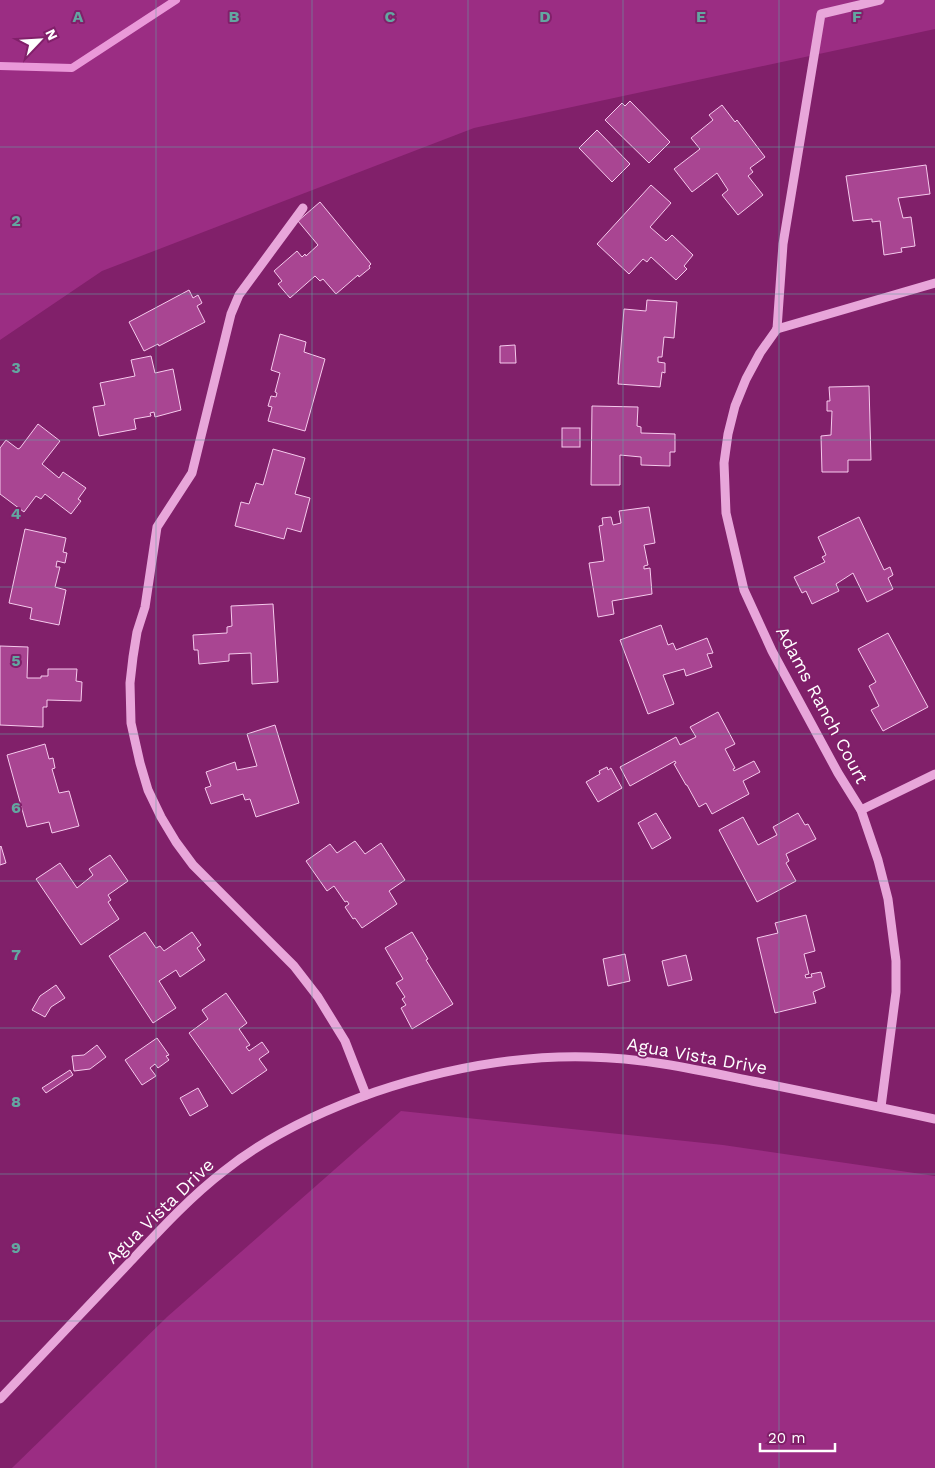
<svg xmlns="http://www.w3.org/2000/svg" width="935" height="1468" viewBox="0 0 935 1468" font-family="'Work Sans',sans-serif">
  <style>
    .green { fill: #9b2d83 }
    .lines { fill: none; stroke-linecap: round; stroke-linejoin: round }
    .stream { stroke: #ea99d9; stroke-width: 8 }
    .building { fill: #a94592; stroke: #f6caed }
    .minor { stroke: #e8a6da; stroke-width: 9 }
    .grid { fill: none; stroke: #63a6a1; stroke-width: 1; stroke-opacity: 0.55 }
    .labels { text-anchor: middle; stroke-width: 4; stroke-linejoin: round; paint-order: stroke }
    .street-label { font-size: 18px; fill: #fff; stroke: #81206a }
    .grid-label { font-size: 16px; text-anchor: middle; font-weight: bold; fill: #63a6a1; stroke: #81206a; stroke-width: 4; stroke-linejoin: round; paint-order: stroke }
  </style>
  <rect width="100%" height="100%" fill="#81206a"/>
  <g class="green">
    <polygon points="0,0 935,0 935,29 474,128 102,271 0,340"/>
    <polygon points="401,1111 723,1145 935,1176 935,1468 12,1468 167,1317"/>
  </g>
  <g class="lines">
    <polyline class="stream" points="0,66 72,68 176,0"/>
  </g>
  <g class="building">
    <polygon points="630,101 670,142 649,163 605,120 622,103 625,106"/>
    <polygon points="722,105 735,122 737,120 765,157 750,168 753,172 748,176 763,195 738,215 722,195 728,190 717,173 692,192 674,169 700,149 691,138 713,120 709,115"/>
    <polygon points="597,130 630,164 612,182 579,148"/>
    <polygon points="926,165 930,194 898,198 903,218 911,217 915,246 901,248 902,252 884,255 880,221 872,222 872,219 853,221 846,176"/>
    <polygon points="651,185 671,203 650,227 666,241 672,235 693,255 684,266 687,269 676,280 651,257 647,262 643,259 629,274 597,244"/>
    <polygon points="320,202 371,264 369,266 370,268 359,277 358,275 336,294 323,279 320,281 315,276 290,298 278,284 282,281 274,271 297,251 302,257 305,254 306,256 318,245 298,221"/>
    <polygon points="189,290 193,298 198,295 202,303 197,306 205,322 159,346 158,344 144,351 129,322"/>
    <polygon points="647,300 677,302 674,338 664,337 662,357 658,357 658,362 665,363 665,373 662,372 660,387 618,384 624,309 646,311"/>
    <polygon points="280,334 306,342 304,352 325,359 305,431 268,421 272,407 268,406 271,396 276,397 277,393 275,392 280,373 271,370"/>
    <polygon points="515,345 516,363 500,363 500,346"/>
    <polygon points="151,356 155,373 173,369 181,410 155,417 154,412 150,413 151,416 134,419 136,429 99,436 93,407 105,405 100,383 135,376 131,360"/>
    <polygon points="869,386 871,460 848,460 848,472 822,472 821,436 831,435 832,411 827,411 827,401 830,401 829,387"/>
    <polygon points="592,406 638,407 637,426 641,427 641,433 675,434 675,452 670,452 670,466 641,465 641,457 620,455 620,485 591,485"/>
    <polygon points="38,424 60,441 42,464 59,478 63,472 86,488 78,499 81,501 71,514 45,494 41,499 36,496 24,512 0,494 0,448 6,440 18,449 20,448"/>
    <rect x="562" y="428" width="18" height="19"/>
    <polygon points="273,449 305,458 295,494 310,498 301,532 287,528 284,539 235,526 241,502 249,504 256,483 263,485"/>
    <polygon points="649,507 655,543 644,545 648,565 644,566 644,569 650,568 652,594 612,601 614,614 598,617 589,563 604,561 599,526 603,525 602,518 611,517 613,525 621,523 619,511"/>
    <polygon points="859,517 884,570 890,567 893,575 888,578 893,589 867,602 853,573 836,584 839,591 812,604 806,591 802,593 794,577 825,562 822,557 826,555 818,537"/>
    <polygon points="25,529 66,538 63,552 67,553 65,563 57,561 56,567 60,567 55,587 66,590 59,625 30,619 32,608 9,603"/>
    <polygon points="273,604 278,682 252,684 251,653 229,654 229,661 199,664 198,650 194,650 193,635 227,633 227,627 232,626 231,606"/>
    <polygon points="661,625 668,645 673,643 676,650 707,638 713,653 707,654 712,667 686,676 684,669 663,675 674,704 648,714 620,640"/>
    <polygon points="888,633 928,707 883,731 871,710 879,706 869,686 876,682 858,649"/>
    <polygon points="0,646 28,647 27,678 41,678 41,676 48,676 48,669 77,669 76,681 82,682 81,701 47,700 47,707 43,707 43,727 0,725"/>
    <polygon points="718,712 735,744 725,749 735,768 733,769 734,771 754,761 760,772 743,781 749,794 712,814 706,803 699,807 687,785 686,785 674,764 676,763 675,761 630,786 620,767 676,737 680,745 696,737 690,727"/>
    <polygon points="275,725 299,803 256,817 250,799 245,800 243,794 211,804 205,788 211,786 206,772 235,762 237,770 257,766 247,734"/>
    <polygon points="45,744 49,759 53,758 55,768 52,769 59,793 69,791 79,826 52,833 49,822 27,827 7,755"/>
    <polygon points="607,767 608,770 611,768 622,788 598,802 586,782 600,774 599,771"/>
    <polygon points="656,813 671,838 652,849 638,823"/>
    <polygon points="798,813 805,825 808,824 816,839 786,854 789,861 786,863 796,881 757,902 719,830 743,817 758,845 777,835 773,827"/>
    <polygon points="355,841 365,854 381,843 405,880 389,891 397,904 362,928 355,918 353,919 345,907 349,904 347,901 345,902 334,886 327,891 306,861 330,844 337,853"/>
    <polygon points="1,846 6,863 0,865 0,847"/>
    <polygon points="110,855 128,881 108,895 111,900 108,902 119,919 81,945 36,879 60,863 77,888 93,875 89,869"/>
    <polygon points="806,915 815,951 804,954 809,974 805,975 806,978 812,977 811,974 821,972 825,987 813,992 816,1003 775,1013 757,938 778,933 775,923"/>
    <polygon points="145,932 156,948 160,946 164,951 192,932 201,945 197,948 205,960 180,977 176,970 159,981 176,1008 153,1023 109,956"/>
    <polygon points="412,932 428,959 426,960 453,1004 412,1029 401,1008 406,1005 402,999 405,997 396,983 403,979 385,948"/>
    <polygon points="625,954 630,981 608,986 603,959"/>
    <polygon points="686,955 692,980 668,986 662,961"/>
    <polygon points="56,985 65,998 51,1007 45,1017 32,1010 40,996"/>
    <polygon points="226,993 247,1023 239,1029 250,1045 246,1047 249,1051 262,1042 269,1052 259,1059 267,1070 232,1094 189,1033 208,1019 202,1010"/>
    <polygon points="157,1038 169,1055 166,1056 169,1060 158,1068 155,1064 150,1068 156,1076 142,1085 125,1060"/>
    <polygon points="97,1045 106,1057 90,1069 74,1071 72,1056 84,1055"/>
    <polygon points="70,1070 73,1075 46,1093 42,1088"/>
    <polygon points="198,1088 208,1106 190,1116 180,1098"/>
  </g>
  <g class="lines">
    <g class="minor">
      <polyline points="303,208 239,295 231,314 192,473 157,527 145,607 137,632 133,657 130,683 131,723 140,763 148,790 161,817 176,842 193,865 294,966 318,997 345,1041 366,1095"/>
      <polyline points="777,329 760,353 746,379 735,406 728,434 724,463 726,513 744,590 772,651 838,773 861,810 878,860 888,899 896,961 896,992 881,1107"/>
      <polyline points="777,329 783,244 821,14 880,0"/>
      <polyline points="777,329 935,283"/>
      <polyline points="861,810 935,774"/>
      <path d="M0,1399C43,1354 86,1308 129,1263C159,1231 189,1198 224,1171C269,1135 321,1111 375,1092C444,1069 516,1055 589,1057C645,1058 698,1070 752,1081C813,1093 874,1106 935,1119"/>
    </g>
  </g>
  <path class="grid" d="M156,0V1468M312,0V1468M468,0V1468M623,0V1468M779,0V1468M0,147H935M0,294H935M0,440H935M0,587H935M0,734H935M0,881H935M0,1028H935M0,1174H935M0,1321H935"/>
  <g class="labels">
    <g class="street-label">
      <text transform="translate(822 705) rotate(62)" y="6">Adams Ranch Court</text>
      <text transform="translate(697 1056) rotate(10)" y="6">Agua Vista Drive</text>
      <text transform="translate(160 1211) rotate(-44)" y="6">Agua Vista Drive</text>
    </g>
  </g>
  <g class="grid-label">
    <text x="78" y="22">A</text>
    <text x="234" y="22">B</text>
    <text x="390" y="22">C</text>
    <text x="545" y="22">D</text>
    <text x="701" y="22">E</text>
    <text x="857" y="22">F</text>
    <text x="16" y="226">2</text>
    <text x="16" y="373">3</text>
    <text x="16" y="519">4</text>
    <text x="16" y="666">5</text>
    <text x="16" y="813">6</text>
    <text x="16" y="960">7</text>
    <text x="16" y="1107">8</text>
    <text x="16" y="1253">9</text>
  </g>
  <g transform="translate(40 40) rotate(65)" stroke="#81206a" stroke-width="4" paint-order="stroke">
  <path d="M0-4L9 19L0 12L-9 19Z" fill="#ffffff"/>
  <text y="-8" font-size="14" font-weight="bold" text-anchor="middle" fill="#ffffff">N</text>
  </g>
  <path d="M760 1443v8h75v-8" fill="none" stroke="#ffffff" stroke-width="2.5"/>
  <text x="768" y="1443" font-size="15" fill="#ffffff" stroke="#81206a" stroke-width="4" paint-order="stroke">20 m</text>
</svg>
